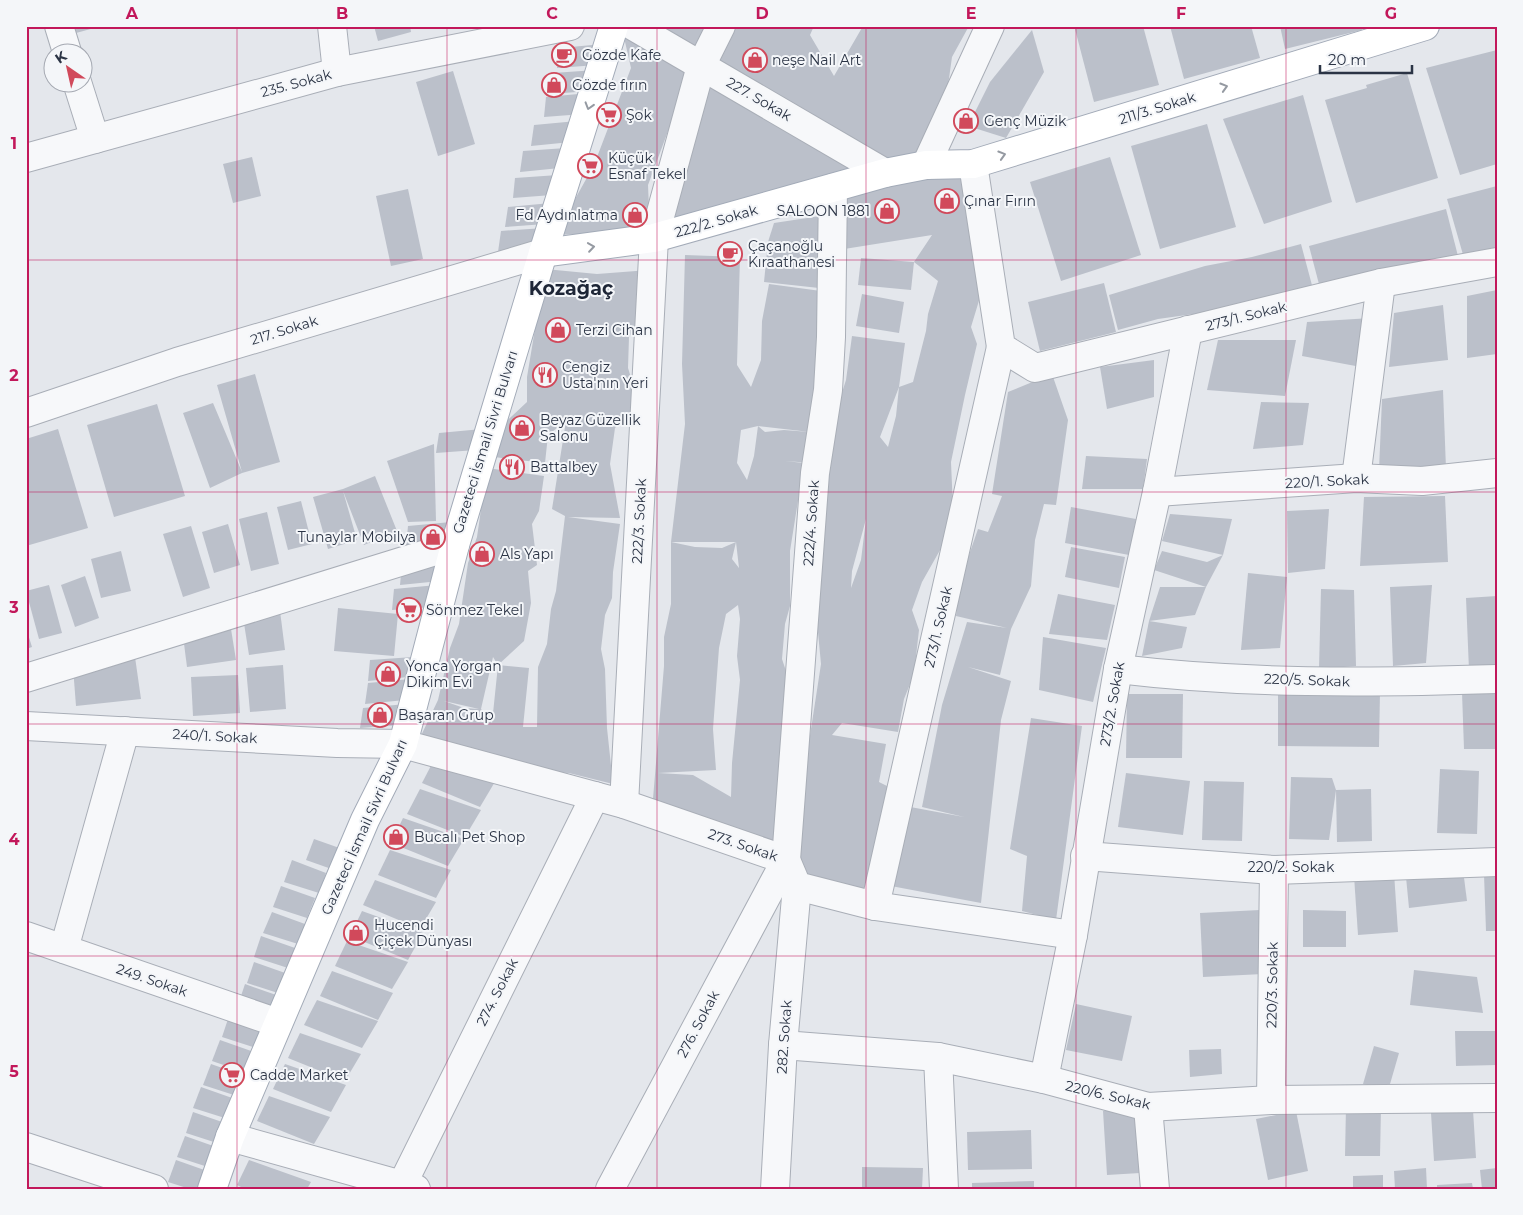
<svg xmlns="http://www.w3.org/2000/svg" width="1523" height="1215" viewBox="0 0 1523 1215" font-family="Montserrat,sans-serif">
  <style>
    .building { fill: #bbc0ca; fill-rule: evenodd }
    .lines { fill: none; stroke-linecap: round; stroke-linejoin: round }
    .minor-casing { stroke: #a9aeb7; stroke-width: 30 }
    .major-casing { stroke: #a3abb8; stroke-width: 30 }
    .minor { stroke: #f7f8fa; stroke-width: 28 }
    .major { stroke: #fff; stroke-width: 28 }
    .oneway { stroke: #959aa2 }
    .grid { fill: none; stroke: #c2185b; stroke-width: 1; stroke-opacity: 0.55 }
    .labels { text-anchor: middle; stroke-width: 4; stroke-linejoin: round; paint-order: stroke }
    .poi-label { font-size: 14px; fill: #2b3445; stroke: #f4f6f9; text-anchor: start }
    .street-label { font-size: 14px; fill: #2b3445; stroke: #f4f6f9 }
    .district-label { font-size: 19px; font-weight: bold; fill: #1d2536; stroke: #f4f6f9 }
    .neatline { fill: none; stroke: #c2185b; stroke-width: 2 }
    .grid-label { font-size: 16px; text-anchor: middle; font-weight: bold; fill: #c2185b }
  </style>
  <rect width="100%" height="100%" fill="#e4e7ec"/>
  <g class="building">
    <polygon points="74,26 98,26 98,27 76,33"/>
    <polygon points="374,26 410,26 411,32 378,41"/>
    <polygon points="640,26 710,26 696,55"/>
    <polygon points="726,26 814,26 810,35 834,76 863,26 969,26 952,57 945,107 920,159 886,169 724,70 716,45"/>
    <polygon points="1084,26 1143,26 1159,85 1094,102 1075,29"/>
    <polygon points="1170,26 1251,26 1260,58 1184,79"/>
    <polygon points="1280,26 1361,26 1362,30 1285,49"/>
    <polygon points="1032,30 1044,72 1006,138 968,126 990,82"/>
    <polygon points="623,33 695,66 684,88 648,185 650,231 555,235 594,165 631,68"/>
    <polygon points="603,44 597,65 557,68 560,48"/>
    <polygon points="1497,50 1497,164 1460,175 1426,68"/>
    <polygon points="596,70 590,91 550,94 553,73"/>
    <polygon points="453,71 475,144 438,156 416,82"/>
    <polygon points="1407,73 1438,178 1356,203 1325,100 1367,88 1366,85"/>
    <polygon points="723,83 861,168 667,222 701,85"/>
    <polygon points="589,93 583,114 544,117 546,97"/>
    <polygon points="1303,95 1332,202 1264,224 1223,119"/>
    <polygon points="577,121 571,142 531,146 534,125"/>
    <polygon points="1207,124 1236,227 1160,249 1131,146"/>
    <polygon points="566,148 560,168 520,172 523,151"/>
    <polygon points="252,157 261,196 233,203 223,164"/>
    <polygon points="1110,157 1141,255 1061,281 1030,182"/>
    <path d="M969,169L981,294L971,327L977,344L965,395L951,462L953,508L944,543L922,582L912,610L919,630L914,674L904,699L898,732L842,723L832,735L886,744L879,782L893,789L871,901L801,882L795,858L805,768L821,664L817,622L831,427L846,380L852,336L905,343L899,387L880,437L888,447L896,416L899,387L913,382L926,331L928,314L938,281L914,262L932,235L838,250L840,192ZM866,519L861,560L851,588L852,571Z"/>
    <polygon points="558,175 552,195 513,198 515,178"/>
    <polygon points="1497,186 1497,252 1464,258 1447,199"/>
    <polygon points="408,189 423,259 391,266 376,196"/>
    <polygon points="551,203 545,224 505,227 508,207"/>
    <polygon points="1446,209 1459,260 1320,288 1309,246"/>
    <polygon points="827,215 819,288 764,282 768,242 774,223"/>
    <polygon points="544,228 538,248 498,252 501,231"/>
    <polygon points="1301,244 1313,289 1261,298 1215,311 1158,319 1118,330 1109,295 1205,266 1252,257"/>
    <path d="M685,255L740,257L737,365L751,387L761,360L762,321L769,284L821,291L812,463L785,461L804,463L790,551V606L785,624L782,659L790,683L785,858L652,811L664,666V637L671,604V542L685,424L682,364ZM758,426L810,432L784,430L765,432ZM758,426L754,456L747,480L737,463L741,430ZM671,542H736L722,548L695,547ZM736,542L739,568L732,559ZM738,605L740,619L737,656L740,680L732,763L731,797L693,775L658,773L716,770L713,729L719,648L726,614Z"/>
    <polygon points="861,258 914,262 911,290 858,285"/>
    <path d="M545,269L597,274L649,270L648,311L629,337L628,368L639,403L615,428L610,464L620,518L568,517L620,524L613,572L612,598L605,615L601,649L605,669L607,728L613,784L569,773L534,771L417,744L438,700L450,648L459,624L468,563L477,537L487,468L544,476L539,511L532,524L537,565L528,571L531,603L524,641L498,665L493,657L481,709L492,723L498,665L529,668L523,727H537L538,667L547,644L551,609L556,591L565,516L552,509L566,421L548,435L545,463L494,457L498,429L527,402V377ZM444,701L479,709L464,708Z"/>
    <polygon points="1104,283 1116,332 1040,351 1028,302"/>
    <polygon points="1497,290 1497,354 1467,358 1467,296"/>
    <polygon points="862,294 904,302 899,333 856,326"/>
    <polygon points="1443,305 1448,360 1389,367 1394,313"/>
    <polygon points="1371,318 1361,367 1302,356 1307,322"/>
    <polygon points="1218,340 1296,340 1285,396 1207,390"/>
    <polygon points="1154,360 1154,397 1107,409 1100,367"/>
    <polygon points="255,374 280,462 242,473 210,488 183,413 213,403 242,472 217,385"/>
    <polygon points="1052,374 1068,420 1056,505 1044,504 1035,540 1031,586 1011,629 1000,675 968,667 1011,681 1001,720 981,903 891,886 905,806 964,817 922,807 942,705 967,622 1007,628 956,616 960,581 978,529 988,532 1002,496 992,494 1008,392"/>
    <polygon points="1443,390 1446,469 1379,470 1382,399"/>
    <polygon points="1261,402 1309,403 1303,445 1253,449"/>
    <polygon points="157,404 185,496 114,517 87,425"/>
    <polygon points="58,429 88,528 26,546 26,439"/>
    <polygon points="482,429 476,450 436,453 439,433"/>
    <polygon points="434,444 436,521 408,522 387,461"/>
    <polygon points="1086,456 1147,459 1143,489 1082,489"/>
    <polygon points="375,476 397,531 364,545 343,491 357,540 328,549 313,497 343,489"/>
    <polygon points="1445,496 1448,562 1360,566 1364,497"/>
    <polygon points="301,501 312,544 288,550 277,507"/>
    <polygon points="1071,507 1136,519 1129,555 1065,543"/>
    <polygon points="1329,509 1325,569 1288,573 1287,511"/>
    <polygon points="267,512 279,564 251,571 239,519"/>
    <polygon points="1170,514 1232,519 1223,555 1206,587 1154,570 1162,551 1207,562 1223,555 1162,541"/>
    <polygon points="451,522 446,544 406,547 408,526"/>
    <polygon points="228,524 240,565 214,573 202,532"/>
    <polygon points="191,526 210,588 183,597 163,534"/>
    <polygon points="1071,547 1125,557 1119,588 1065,577"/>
    <polygon points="121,551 131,591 101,598 91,559"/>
    <polygon points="445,560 440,581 400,585 402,564"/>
    <polygon points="1248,573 1287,577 1280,648 1241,650"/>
    <polygon points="85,576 99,618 75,627 61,585"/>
    <polygon points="49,585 62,633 39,639 26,591"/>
    <polygon points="437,585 431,607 392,610 394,589"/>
    <polygon points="1432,585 1426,663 1393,666 1390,587"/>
    <polygon points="1160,587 1206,587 1195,615 1149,621"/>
    <polygon points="1321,589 1354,590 1356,666 1319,669"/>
    <polygon points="1058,594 1115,605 1107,640 1049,634"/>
    <polygon points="1497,596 1497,669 1469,670 1466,598"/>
    <polygon points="338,608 398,614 394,656 334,651"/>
    <polygon points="280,611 285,650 249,655 243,617"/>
    <polygon points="1149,621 1187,627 1182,648 1142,656"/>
    <polygon points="26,628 32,647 26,649"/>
    <polygon points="231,629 236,660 187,667 183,636"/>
    <polygon points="1043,637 1106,648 1093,702 1039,690"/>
    <polygon points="135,657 141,699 76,706 73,667"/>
    <polygon points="413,657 408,677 368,681 370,660"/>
    <polygon points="283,665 286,709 250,712 246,668"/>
    <polygon points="238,675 240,713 193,716 191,677"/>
    <polygon points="410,679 405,700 365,704 368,683"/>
    <polygon points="1278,690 1380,691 1379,747 1278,746"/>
    <polygon points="1497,691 1497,749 1464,749 1462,692"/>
    <polygon points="1127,694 1183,694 1182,758 1126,758"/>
    <polygon points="406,704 400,725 360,728 363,708"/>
    <polygon points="1031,718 1082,726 1056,920 1022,911 1027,856 1010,849"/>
    <polygon points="435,758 496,780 480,807 422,783"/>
    <polygon points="1440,769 1479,771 1477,834 1437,833"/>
    <polygon points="1126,773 1190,781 1183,835 1118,827"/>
    <polygon points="1291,777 1332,778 1336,790 1329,840 1289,839"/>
    <polygon points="1204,781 1244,782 1242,841 1202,840"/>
    <polygon points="420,789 481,810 465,837 407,814"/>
    <polygon points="1371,789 1372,841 1337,842 1336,790"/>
    <polygon points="403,818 464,839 448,866 391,843"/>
    <polygon points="314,839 348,851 340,872 306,860"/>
    <polygon points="390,850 451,870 436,898 378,875"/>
    <polygon points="292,860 326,873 319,893 284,882"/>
    <polygon points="1463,870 1467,901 1409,908 1406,877"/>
    <polygon points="1394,873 1398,932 1358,935 1354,876"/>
    <polygon points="1484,874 1497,874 1497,931 1486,931"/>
    <polygon points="375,880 436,902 420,929 363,905"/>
    <polygon points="281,886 315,898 307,918 273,907"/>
    <polygon points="1260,910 1263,974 1203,977 1200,913"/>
    <polygon points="1303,910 1346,911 1346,947 1303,947"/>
    <polygon points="362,911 423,933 408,960 350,936"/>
    <polygon points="272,912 305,924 298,944 263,933"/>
    <polygon points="261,936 295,948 288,968 254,957"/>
    <polygon points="347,941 408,962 392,989 335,966"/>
    <polygon points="254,962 288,974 281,994 247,983"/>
    <polygon points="1414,970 1477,977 1483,1013 1410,1005"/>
    <polygon points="332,971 393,993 378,1020 320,996"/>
    <polygon points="245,984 279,996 272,1017 238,1005"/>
    <polygon points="317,1000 378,1021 362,1048 304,1025"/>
    <polygon points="1076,1004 1132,1016 1122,1061 1066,1050"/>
    <polygon points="229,1016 263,1028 256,1048 222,1037"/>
    <polygon points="1455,1031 1497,1031 1497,1065 1456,1066"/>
    <polygon points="300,1033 361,1054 345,1081 288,1058"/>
    <polygon points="220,1040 254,1052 247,1073 212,1061"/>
    <polygon points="1374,1046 1399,1053 1388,1091 1363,1084"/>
    <polygon points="1221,1049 1222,1074 1190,1077 1189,1050"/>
    <polygon points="211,1064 245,1076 237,1096 203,1085"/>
    <polygon points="285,1064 346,1085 331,1112 273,1089"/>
    <polygon points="201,1087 235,1099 228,1119 193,1108"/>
    <polygon points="269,1096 330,1117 314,1144 257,1121"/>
    <polygon points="1346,1107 1381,1107 1380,1156 1345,1156"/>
    <polygon points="1136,1108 1140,1173 1107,1175 1103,1111"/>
    <polygon points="1473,1110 1476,1158 1434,1161 1431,1113"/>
    <polygon points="1296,1111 1308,1171 1268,1180 1256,1119"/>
    <polygon points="193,1112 228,1124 220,1144 186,1133"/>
    <polygon points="1031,1130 1032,1169 968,1170 967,1132"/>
    <polygon points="185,1136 219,1148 211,1168 177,1157"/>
    <polygon points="176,1160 210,1172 204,1189 190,1189 168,1182"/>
    <polygon points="249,1160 311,1182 307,1189 245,1189 237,1185"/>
    <polygon points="862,1167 923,1168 922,1189 862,1189"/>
    <polygon points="1426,1168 1427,1189 1395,1189 1394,1171"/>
    <polygon points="1497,1168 1497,1189 1482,1189 1480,1170"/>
    <polygon points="1383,1175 1383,1189 1353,1189 1353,1176"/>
    <polygon points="1034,1181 1034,1189 972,1189 972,1183"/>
    <polygon points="1472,1183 1473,1189 1437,1189 1437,1185"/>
  </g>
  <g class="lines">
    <defs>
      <g id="minor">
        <polyline points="59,26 67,52"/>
        <polyline points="332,26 337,72"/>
        <polyline points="633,26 885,173"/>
        <polyline points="77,82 95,139"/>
        <polyline points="26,158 337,72 570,26"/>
        <polyline points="973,164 1001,347 1035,368 1381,283 1497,262"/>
        <polyline points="926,165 990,26"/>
        <polyline points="26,413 177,362 543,253"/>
        <polyline points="1356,478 1381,283"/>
        <polyline points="1157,492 1356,478 1422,481 1497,473"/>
        <path d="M1118,669C1243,684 1371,683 1497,679"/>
        <polyline points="26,678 455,545"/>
        <polyline points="26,726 337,743 403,744 624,804 786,860 797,886 875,906 1073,935"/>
        <polyline points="624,804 654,238 701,66 721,26"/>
        <polyline points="1085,856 1274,870 1497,862"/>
        <polyline points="875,906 1001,347"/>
        <polyline points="26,936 278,1023"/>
        <polyline points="64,949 125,731"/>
        <polyline points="783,1045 938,1057 1044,1079 1148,1107 1271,1100 1497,1098"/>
        <polyline points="938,1057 944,1189"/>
        <polyline points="1044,1079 1073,935 1118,669 1157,492 1188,330"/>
        <polyline points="1271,1100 1274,870"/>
        <polyline points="1148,1107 1155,1189"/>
        <polyline points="230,1137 416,1189"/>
        <polyline points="26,1147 154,1189"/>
        <polyline points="400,1189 595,796"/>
        <polyline points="610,1189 786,860 815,473 828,390 831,337 833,188"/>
        <polyline points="775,1189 783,1045 797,886"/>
      </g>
      <g id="major">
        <polyline points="543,253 654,238 885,173 926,165 973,164 1425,26"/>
        <polyline points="212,1189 230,1137 365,820 403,744 455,545 543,253 614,26"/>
      </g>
    </defs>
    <use href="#minor" class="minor-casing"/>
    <use href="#major" class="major-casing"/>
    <use href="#minor" class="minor"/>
    <use href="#major" class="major"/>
  </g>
  <defs><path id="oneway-chevron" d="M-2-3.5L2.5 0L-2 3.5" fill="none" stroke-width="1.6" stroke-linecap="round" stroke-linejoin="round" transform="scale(1.25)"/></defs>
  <g class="oneway">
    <use href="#oneway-chevron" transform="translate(1224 87) rotate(-17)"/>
    <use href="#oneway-chevron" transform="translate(589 106) rotate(107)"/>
    <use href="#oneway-chevron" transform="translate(1002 155) rotate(-17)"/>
    <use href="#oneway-chevron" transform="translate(591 247) rotate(-8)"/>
  </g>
  <path class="grid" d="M237,26V1189M447,26V1189M657,26V1189M866,26V1189M1076,26V1189M1286,26V1189M26,260H1497M26,492H1497M26,724H1497M26,956H1497"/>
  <defs>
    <symbol id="cafe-ring" viewBox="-11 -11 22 22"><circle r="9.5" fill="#f4f6f9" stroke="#d1495b" stroke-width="1.5"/><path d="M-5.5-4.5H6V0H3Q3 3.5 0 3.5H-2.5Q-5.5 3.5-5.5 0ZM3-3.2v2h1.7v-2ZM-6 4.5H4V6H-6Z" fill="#d1495b"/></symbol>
    <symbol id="shop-ring" viewBox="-11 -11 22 22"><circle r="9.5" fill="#f4f6f9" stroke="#d1495b" stroke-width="1.5"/><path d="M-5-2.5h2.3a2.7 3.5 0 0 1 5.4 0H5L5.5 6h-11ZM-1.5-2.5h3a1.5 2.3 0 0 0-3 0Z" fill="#d1495b"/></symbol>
    <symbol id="supermarket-ring" viewBox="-11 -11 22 22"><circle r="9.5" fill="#f4f6f9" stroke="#d1495b" stroke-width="1.5"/><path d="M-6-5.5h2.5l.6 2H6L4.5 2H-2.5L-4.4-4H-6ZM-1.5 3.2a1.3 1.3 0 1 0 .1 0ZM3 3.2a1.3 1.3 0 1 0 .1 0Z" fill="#d1495b"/></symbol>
    <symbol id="restaurant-ring" viewBox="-11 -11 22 22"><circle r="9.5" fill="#f4f6f9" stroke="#d1495b" stroke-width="1.5"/><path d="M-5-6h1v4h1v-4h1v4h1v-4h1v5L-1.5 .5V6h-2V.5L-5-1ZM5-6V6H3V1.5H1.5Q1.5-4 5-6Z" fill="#d1495b"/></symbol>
  </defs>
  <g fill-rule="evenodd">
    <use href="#cafe-ring" x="550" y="41" width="28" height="28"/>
    <use href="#shop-ring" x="741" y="46" width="28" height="28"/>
    <use href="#shop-ring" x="540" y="71" width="28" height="28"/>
    <use href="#supermarket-ring" x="595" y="101" width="28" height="28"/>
    <use href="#shop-ring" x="952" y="107" width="28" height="28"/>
    <use href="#supermarket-ring" x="576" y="152" width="28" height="28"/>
    <use href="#shop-ring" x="933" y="187" width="28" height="28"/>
    <use href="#shop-ring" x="873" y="197" width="28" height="28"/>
    <use href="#shop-ring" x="621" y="201" width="28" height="28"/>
    <use href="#cafe-ring" x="716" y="240" width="28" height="28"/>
    <use href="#shop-ring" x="544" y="316" width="28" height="28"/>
    <use href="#restaurant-ring" x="531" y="361" width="28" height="28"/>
    <use href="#shop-ring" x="508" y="414" width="28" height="28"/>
    <use href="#restaurant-ring" x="498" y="453" width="28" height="28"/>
    <use href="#shop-ring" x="419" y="523" width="28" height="28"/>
    <use href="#shop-ring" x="468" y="540" width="28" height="28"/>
    <use href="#supermarket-ring" x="395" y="596" width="28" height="28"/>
    <use href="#shop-ring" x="374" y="660" width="28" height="28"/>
    <use href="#shop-ring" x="366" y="701" width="28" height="28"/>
    <use href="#shop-ring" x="382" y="823" width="28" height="28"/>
    <use href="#shop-ring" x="342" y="919" width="28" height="28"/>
    <use href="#supermarket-ring" x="218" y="1061" width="28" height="28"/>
  </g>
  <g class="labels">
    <g class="poi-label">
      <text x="582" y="60">Gözde Kafe</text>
      <text x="772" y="65">neşe Nail Art</text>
      <text x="572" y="90">Gözde fırın</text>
      <text x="626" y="120">Şok</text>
      <text x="984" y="126">Genç Müzik</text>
      <text x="608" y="163">Küçük<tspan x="608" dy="16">Esnaf Tekel</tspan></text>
      <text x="964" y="206">Çınar Fırın</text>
      <text x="870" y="216" text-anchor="end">SALOON 1881</text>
      <text x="618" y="220" text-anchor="end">Fd Aydınlatma</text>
      <text x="748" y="251">Çaçanoğlu<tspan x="748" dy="16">Kıraathanesi</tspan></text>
      <text x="576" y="335">Terzi Cihan</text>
      <text x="562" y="372">Cengiz<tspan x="562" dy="16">Usta'nın Yeri</tspan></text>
      <text x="540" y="425">Beyaz Güzellik<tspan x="540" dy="16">Salonu</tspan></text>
      <text x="530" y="472">Battalbey</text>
      <text x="416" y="542" text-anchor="end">Tunaylar Mobilya</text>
      <text x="500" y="559">Als Yapı</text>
      <text x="426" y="615">Sönmez Tekel</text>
      <text x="406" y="671">Yonca Yorgan<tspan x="406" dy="16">Dikim Evi</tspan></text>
      <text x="398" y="720">Başaran Grup</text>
      <text x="414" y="842">Bucalı Pet Shop</text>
      <text x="374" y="930">Hucendi<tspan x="374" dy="16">Çiçek Dünyası</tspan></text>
      <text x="250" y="1080">Cadde Market</text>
    </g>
    <g class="street-label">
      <text transform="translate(296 83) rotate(-15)" y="5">235. Sokak</text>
      <text transform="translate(759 99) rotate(30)" y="5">227. Sokak</text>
      <text transform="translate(1157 108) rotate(-17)" y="5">211/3. Sokak</text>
      <text transform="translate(716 221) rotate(-16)" y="5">222/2. Sokak</text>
      <text transform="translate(1246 316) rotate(-14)" y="5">273/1. Sokak</text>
      <text transform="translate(284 330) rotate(-17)" y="5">217. Sokak</text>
      <text transform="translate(485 442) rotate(-73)" y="5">Gazeteci İsmail Sivri Bulvarı</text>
      <text transform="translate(1327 481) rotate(-3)" y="5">220/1. Sokak</text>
      <text transform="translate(639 521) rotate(-87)" y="5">222/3. Sokak</text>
      <text transform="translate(811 523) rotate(-86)" y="5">222/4. Sokak</text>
      <text transform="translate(938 627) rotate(-77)" y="5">273/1. Sokak</text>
      <text transform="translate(1307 680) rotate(2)" y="5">220/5. Sokak</text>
      <text transform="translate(1112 704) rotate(-80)" y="5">273/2. Sokak</text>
      <text transform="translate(215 736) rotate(3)" y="5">240/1. Sokak</text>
      <text transform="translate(364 827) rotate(-66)" y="5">Gazeteci İsmail Sivri Bulvarı</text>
      <text transform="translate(743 845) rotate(19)" y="5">273. Sokak</text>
      <text x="1291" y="872">220/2. Sokak</text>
      <text transform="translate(152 980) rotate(19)" y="5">249. Sokak</text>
      <text transform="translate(1272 985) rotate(-89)" y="5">220/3. Sokak</text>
      <text transform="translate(497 992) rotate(-63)" y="5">274. Sokak</text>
      <text transform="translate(698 1024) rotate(-62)" y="5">276. Sokak</text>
      <text transform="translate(784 1037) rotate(-86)" y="5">282. Sokak</text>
      <text transform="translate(1108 1095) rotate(13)" y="5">220/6. Sokak</text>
    </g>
    <g class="district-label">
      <text x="571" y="295">Kozağaç</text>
    </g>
  </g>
  <rect width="1523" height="1215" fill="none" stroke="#f4f6f9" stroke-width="55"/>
  <g transform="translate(68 68) rotate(326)"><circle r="24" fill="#f4f6f9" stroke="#a4a8b1"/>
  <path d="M0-4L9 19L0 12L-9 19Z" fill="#d1495b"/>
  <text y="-8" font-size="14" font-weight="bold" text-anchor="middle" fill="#2b3445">K</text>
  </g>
  <path d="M1320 65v8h92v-8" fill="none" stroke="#2b3445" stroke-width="2.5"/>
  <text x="1328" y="65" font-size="15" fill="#2b3445" stroke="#f4f6f9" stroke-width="4" paint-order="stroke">20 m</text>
  <rect x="28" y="28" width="1468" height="1160" class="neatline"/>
  <g class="grid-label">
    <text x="132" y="19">A</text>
    <text x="342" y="19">B</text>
    <text x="552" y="19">C</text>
    <text x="762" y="19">D</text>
    <text x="971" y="19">E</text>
    <text x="1181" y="19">F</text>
    <text x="1391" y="19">G</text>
    <text x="14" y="149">1</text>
    <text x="14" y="381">2</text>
    <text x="14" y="613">3</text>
    <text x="14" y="845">4</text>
    <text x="14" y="1077">5</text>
  </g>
</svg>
